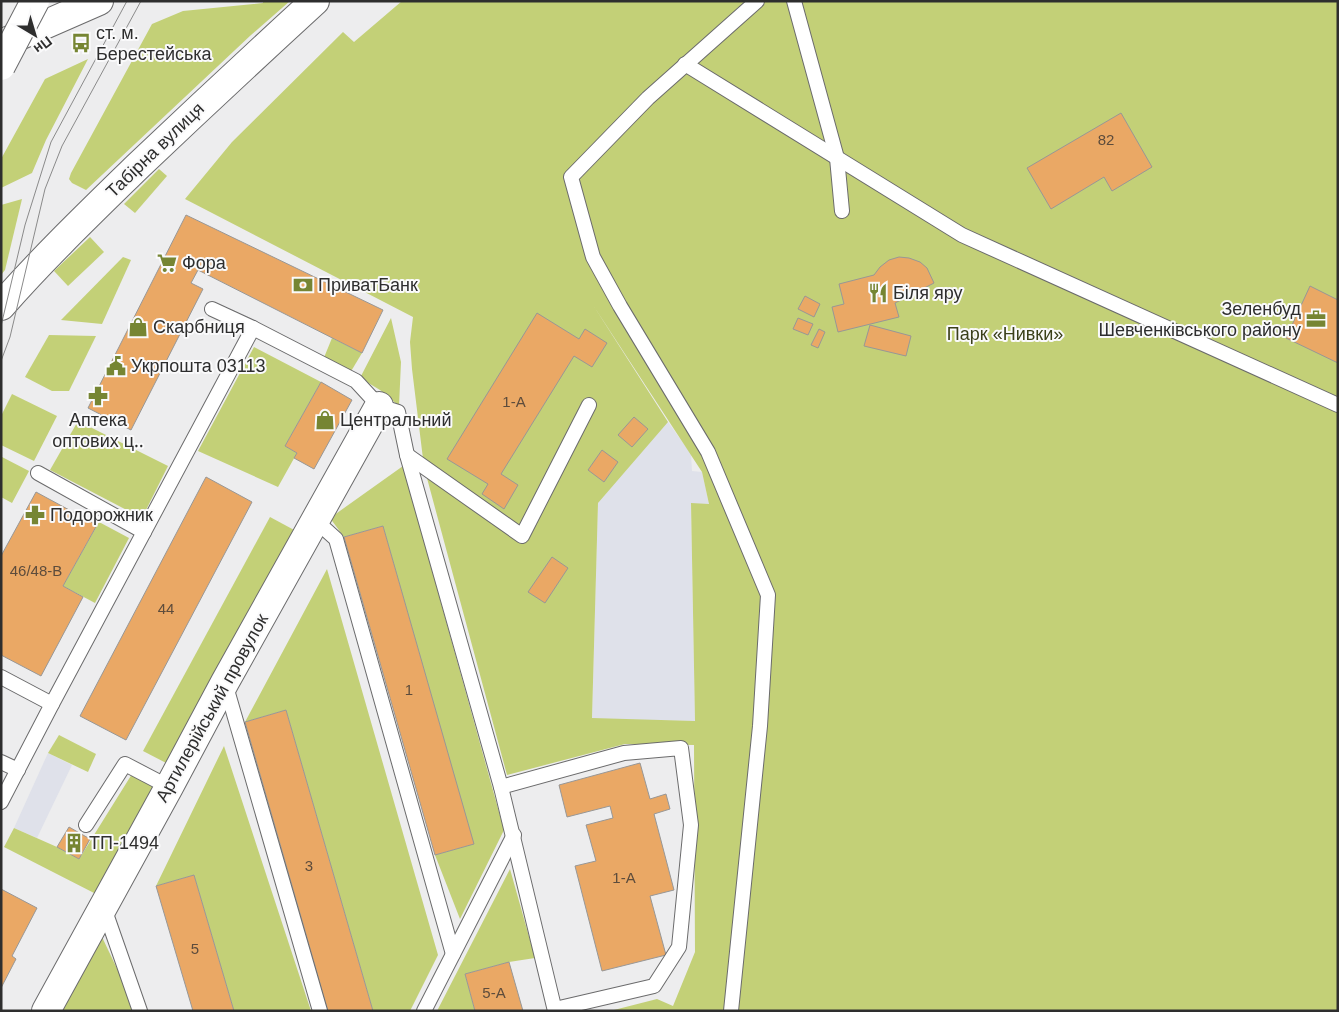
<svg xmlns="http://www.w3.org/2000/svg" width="1339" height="1012" viewBox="0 0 1339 1012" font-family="Arial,sans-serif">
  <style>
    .built { fill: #dfe1ea }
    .green { fill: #c3d077; fill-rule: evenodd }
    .building { fill: #eaa865; stroke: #989796 }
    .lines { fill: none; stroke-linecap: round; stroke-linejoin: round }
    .service-casing { stroke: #6b6b6c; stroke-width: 16 }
    .minor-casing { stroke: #6b6b6c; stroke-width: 30 }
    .secondary-casing { stroke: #6b6b6c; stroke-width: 30 }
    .primary-casing { stroke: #6b6b6c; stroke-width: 30 }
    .service { stroke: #fff; stroke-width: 14 }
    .minor { stroke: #fff; stroke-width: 28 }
    .secondary { stroke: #fff; stroke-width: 28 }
    .primary { stroke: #fff; stroke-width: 28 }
    .tram { stroke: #8a8a8a; stroke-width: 1 }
    .secondary-bridge-casing { stroke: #6b6b6c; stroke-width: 30; stroke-linecap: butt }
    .secondary-bridge { stroke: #fff; stroke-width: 28 }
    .labels { text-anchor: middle; stroke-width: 4; stroke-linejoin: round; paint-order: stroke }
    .number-label { font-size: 15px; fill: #5d4c3c }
    .poi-label { font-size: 18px; fill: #2e2e2e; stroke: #fafafb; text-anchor: start }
    .street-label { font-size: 18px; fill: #2e2e2e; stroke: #fafafb }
    .park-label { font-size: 18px; fill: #3b401a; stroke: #fafafb }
  </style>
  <rect width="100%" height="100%" fill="#ededee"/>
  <g class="built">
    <polygon points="668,422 691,454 692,471 702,472 709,504 691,504 695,721 592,719 598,503 626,455"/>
    <polygon points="48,753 72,765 37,838 14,828"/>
  </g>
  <g class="green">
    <polygon points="263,1 290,1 251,35 86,190 72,183 69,179 71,173 152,24 183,11 263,3"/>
    <path d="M402,1H1338V1011H610L657,999L673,1006L695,952L694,745L625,744L507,775L424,467L412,369L410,342L413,317L185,199L232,142L343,32L354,42ZM593,305L702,472L709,504L691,503L695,721L592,718L598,503L668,422Z"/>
    <polygon points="88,59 46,140 32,173 1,188 1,159 45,79"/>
    <polygon points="159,169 167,176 135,213 124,204"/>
    <polygon points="22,199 5,270 1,275 1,205"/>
    <polygon points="90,237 104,252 68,286 54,271"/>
    <polygon points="123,257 131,260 102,324 61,320"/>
    <polygon points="391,318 401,362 399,406 380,390 360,378"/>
    <polygon points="49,335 96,336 69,391 52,391 25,377"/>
    <polygon points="332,338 362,353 350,373 323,360"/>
    <polygon points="254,347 321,382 285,446 297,453 278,487 198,451"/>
    <polygon points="12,394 57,416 34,461 1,445 1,416"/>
    <polygon points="78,421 168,466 142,518 50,470"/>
    <polygon points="2,457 29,471 12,503 1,497"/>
    <polygon points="403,466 504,830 460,919 435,855 473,844 383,526 344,537 330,518"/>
    <polygon points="270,517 296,531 170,765 143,751"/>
    <polygon points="99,522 129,538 95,603 63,586"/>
    <polygon points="327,569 438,955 410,1011 373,1011 286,710 245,722"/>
    <polygon points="59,735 96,754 88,772 48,753"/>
    <polygon points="224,746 311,1011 234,1011 194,875 156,886"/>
    <polygon points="132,774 157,788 96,894 4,847 14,828 57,847 79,859"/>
    <polygon points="510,869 535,958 509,962 465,974 475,1011 437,1011"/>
    <polygon points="102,937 121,977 133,1011 58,1011"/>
  </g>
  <g class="building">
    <polygon points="1121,113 1152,167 1112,191 1104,177 1051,209 1027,168"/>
    <polygon points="186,215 383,310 362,353 198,270 191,283 203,289 131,430 88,408"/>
    <polygon points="899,257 909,258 920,262 927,268 934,283 895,303 899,317 838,332 832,307 844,304 839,284 874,275 880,267 889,260"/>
    <polygon points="1310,286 1338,300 1338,363 1286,338"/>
    <polygon points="805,296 820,304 814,317 798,309"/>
    <polygon points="537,313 579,339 585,329 607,343 592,367 574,356 501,474 518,485 504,509 482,494 488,484 447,459"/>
    <polygon points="798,318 813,324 808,335 793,329"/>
    <polygon points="870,325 911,336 906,356 864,346"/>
    <polygon points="819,329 825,332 818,348 811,345"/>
    <polygon points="321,382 352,400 314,469 294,458 297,453 285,446"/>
    <polygon points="634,417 648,429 632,447 618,435"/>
    <polygon points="602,450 618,462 604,482 588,470"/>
    <polygon points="206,477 252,502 126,740 80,716"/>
    <polygon points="36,492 97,525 63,586 83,597 41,676 1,655 1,556"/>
    <polygon points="383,526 474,844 435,855 344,537"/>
    <polygon points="552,557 568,568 545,603 528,592"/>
    <polygon points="286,710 373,1011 328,1011 245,722"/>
    <polygon points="640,763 650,799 666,794 670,809 654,814 674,890 650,896 666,955 602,971 575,866 596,861 586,825 613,818 610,806 567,817 559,785"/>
    <polygon points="69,827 90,839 79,859 57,847"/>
    <polygon points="194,875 234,1011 193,1011 156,886"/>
    <polygon points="1,889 37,908 12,956 16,959 1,988"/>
    <polygon points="509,962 523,1011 475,1011 465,974"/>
  </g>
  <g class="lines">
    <defs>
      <g id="service">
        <polyline points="794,1 837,158 842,211"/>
        <polyline points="685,64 962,235 1338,405"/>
        <polyline points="212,309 253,328 356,381 379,406 398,412 407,455 501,787 555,1011"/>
        <polyline points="407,455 522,536 589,405"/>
        <polyline points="38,473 144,532"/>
        <polyline points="315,520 336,539 453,954"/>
        <polyline points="1,677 52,704"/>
        <polyline points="225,683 320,1011"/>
        <polyline points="1,762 18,770"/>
        <polyline points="501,787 624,753 681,748 691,825 679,947 654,986 555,1009"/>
        <polyline points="1,802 52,704 253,328"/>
        <polyline points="86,825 125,764 169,787"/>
        <polyline points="104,908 140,1011"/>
        <polyline points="424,1011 514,835"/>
        <polyline points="731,1011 760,726 768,595 708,452 620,306 593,257 571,177 648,98 757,1"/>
      </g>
      <polyline id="minor" points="46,1011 169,787 225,682 379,406"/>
      <path id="secondary" d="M1,306C44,257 91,212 137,167C196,111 255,56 315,1"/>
      <polyline id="primary" points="3,43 99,1"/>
    </defs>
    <use href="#service" class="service-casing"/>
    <use href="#minor" class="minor-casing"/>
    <use href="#secondary" class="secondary-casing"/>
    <use href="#primary" class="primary-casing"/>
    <use href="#service" class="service"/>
    <use href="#minor" class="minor"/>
    <use href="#secondary" class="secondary"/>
    <use href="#primary" class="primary"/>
    <g class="tram">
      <polyline points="1,326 25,225 51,142 127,1"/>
      <polyline points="1,361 10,337 45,189 62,146 141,1"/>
    </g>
    <defs>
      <polyline id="secondary-bridge" points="1,66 35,1"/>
    </defs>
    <use href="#secondary-bridge" class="secondary-bridge-casing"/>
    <use href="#secondary-bridge" class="secondary-bridge"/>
  </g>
  <defs>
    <symbol id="bus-bare" viewBox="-9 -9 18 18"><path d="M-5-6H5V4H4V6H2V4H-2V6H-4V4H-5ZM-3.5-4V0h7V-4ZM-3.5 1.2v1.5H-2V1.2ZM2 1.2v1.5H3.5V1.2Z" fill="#768533" stroke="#fafafb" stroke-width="2.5" paint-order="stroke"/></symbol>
    <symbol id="supermarket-bare" viewBox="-9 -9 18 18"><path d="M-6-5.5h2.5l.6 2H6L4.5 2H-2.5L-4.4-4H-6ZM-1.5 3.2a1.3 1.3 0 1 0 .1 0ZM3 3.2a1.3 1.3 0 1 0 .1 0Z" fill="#768533" stroke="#fafafb" stroke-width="2.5" paint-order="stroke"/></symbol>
    <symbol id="bank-bare" viewBox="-9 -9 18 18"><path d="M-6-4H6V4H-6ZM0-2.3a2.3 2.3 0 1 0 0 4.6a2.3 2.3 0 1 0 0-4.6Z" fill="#768533" stroke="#fafafb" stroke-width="2.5" paint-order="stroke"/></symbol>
    <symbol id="restaurant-bare" viewBox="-9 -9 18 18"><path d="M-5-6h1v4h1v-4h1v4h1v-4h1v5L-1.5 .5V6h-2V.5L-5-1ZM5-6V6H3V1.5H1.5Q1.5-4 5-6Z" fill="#768533" stroke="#fafafb" stroke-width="2.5" paint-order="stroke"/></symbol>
    <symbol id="office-bare" viewBox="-9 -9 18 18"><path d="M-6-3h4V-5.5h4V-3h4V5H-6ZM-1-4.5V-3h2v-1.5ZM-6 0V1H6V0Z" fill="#768533" stroke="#fafafb" stroke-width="2.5" paint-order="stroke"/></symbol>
    <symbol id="shop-bare" viewBox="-9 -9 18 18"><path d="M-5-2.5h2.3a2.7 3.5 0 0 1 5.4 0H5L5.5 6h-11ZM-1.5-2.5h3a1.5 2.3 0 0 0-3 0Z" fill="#768533" stroke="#fafafb" stroke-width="2.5" paint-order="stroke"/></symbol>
    <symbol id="civic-bare" viewBox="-9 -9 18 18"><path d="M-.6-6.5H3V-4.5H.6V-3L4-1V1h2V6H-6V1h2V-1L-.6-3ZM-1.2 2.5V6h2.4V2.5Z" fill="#768533" stroke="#fafafb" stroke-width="2.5" paint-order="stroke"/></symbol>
    <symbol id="pharmacy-bare" viewBox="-9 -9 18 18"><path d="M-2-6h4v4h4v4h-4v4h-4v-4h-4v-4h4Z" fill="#768533" stroke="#fafafb" stroke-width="2.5" paint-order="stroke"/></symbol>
    <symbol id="building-bare" viewBox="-9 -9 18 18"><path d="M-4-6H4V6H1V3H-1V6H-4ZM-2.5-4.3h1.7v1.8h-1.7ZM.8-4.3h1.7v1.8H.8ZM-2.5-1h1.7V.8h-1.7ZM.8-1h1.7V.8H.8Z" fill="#768533" stroke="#fafafb" stroke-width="2.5" paint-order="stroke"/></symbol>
  </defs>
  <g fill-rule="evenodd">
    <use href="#bus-bare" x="67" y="29" width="28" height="28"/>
    <use href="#supermarket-bare" x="153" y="249" width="28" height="28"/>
    <use href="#bank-bare" x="289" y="271" width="28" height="28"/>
    <use href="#restaurant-bare" x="864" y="279" width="28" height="28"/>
    <use href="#office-bare" x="1302" y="305" width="28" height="28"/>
    <use href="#shop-bare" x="124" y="313" width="28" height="28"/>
    <use href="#civic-bare" x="102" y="352" width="28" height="28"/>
    <use href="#pharmacy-bare" x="84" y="382" width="28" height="28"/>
    <use href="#shop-bare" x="311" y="406" width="28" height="28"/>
    <use href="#pharmacy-bare" x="21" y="501" width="28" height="28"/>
    <use href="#building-bare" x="60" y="829" width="28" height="28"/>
  </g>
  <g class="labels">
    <g class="number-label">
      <text x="1106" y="145">82</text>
      <text x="514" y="407">1-А</text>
      <text x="36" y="576">46/48-В</text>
      <text x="166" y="614">44</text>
      <text x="409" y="695">1</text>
      <text x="309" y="871">3</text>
      <text x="624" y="883">1-А</text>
      <text x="195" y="954">5</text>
      <text x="494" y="998">5-А</text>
    </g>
    <g class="poi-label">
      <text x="96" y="39">ст. м.<tspan x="96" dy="21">Берестейська</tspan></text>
      <text x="182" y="269">Фора</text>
      <text x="318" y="291">ПриватБанк</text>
      <text x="893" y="299">Біля яру</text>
      <text x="1301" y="315" text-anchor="end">Зеленбуд<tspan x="1301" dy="21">Шевченківського району</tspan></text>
      <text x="153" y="333">Скарбниця</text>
      <text x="131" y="372">Укрпошта 03113</text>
      <text x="98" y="426" text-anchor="middle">Аптека<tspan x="98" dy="21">оптових ц‥</tspan></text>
      <text x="340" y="426">Центральний</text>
      <text x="50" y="521">Подорожник</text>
      <text x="89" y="849">ТП-1494</text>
    </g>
    <g class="street-label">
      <text transform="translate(155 150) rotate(-44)" y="6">Табірна вулиця</text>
      <text transform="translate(212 708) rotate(-61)" y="6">Артилерійський провулок</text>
    </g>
    <g class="park-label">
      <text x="1005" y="340">Парк «Нивки»</text>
    </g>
  </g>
  <rect width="1339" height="1012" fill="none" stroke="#2e2e2e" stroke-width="5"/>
  <g transform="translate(35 35) rotate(142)" stroke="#fafafb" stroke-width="4" paint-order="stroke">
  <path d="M0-4L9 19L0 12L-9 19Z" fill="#2e2e2e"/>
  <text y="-8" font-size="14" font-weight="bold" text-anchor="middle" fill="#2e2e2e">Пн</text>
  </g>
</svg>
